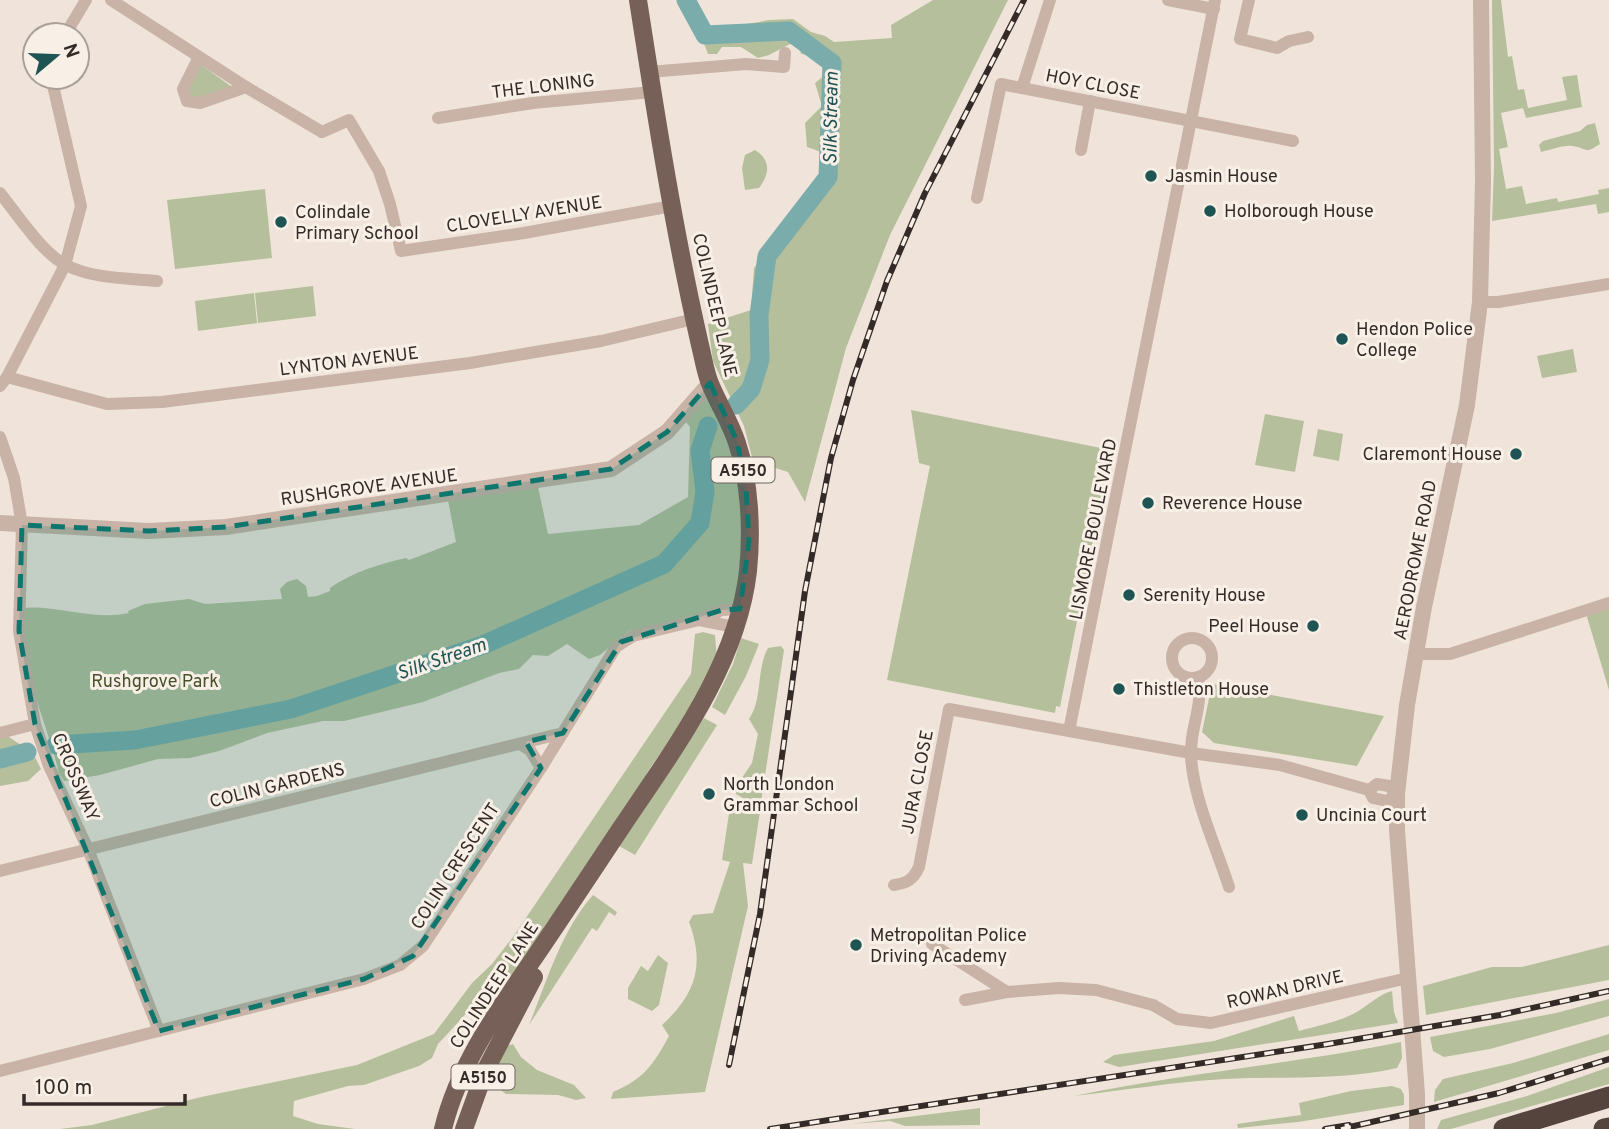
<svg xmlns="http://www.w3.org/2000/svg" width="1609" height="1129" viewBox="0 0 1609 1129" font-family="Overpass,sans-serif">
  <style>
    .green { fill: #b5bf9b }
    .lines { fill: none; stroke-linecap: round; stroke-linejoin: round }
    .river { stroke: #7aacab; stroke-width: 19 }
    .minor { stroke: #c8b3a6; stroke-width: 12 }
    .tertiary { stroke: #c8b3a6; stroke-width: 16 }
    .primary { stroke: #766058; stroke-width: 18 }
    .motorway { stroke: #55443e; stroke-width: 21 }
    .rail-casing { stroke: #342a27; stroke-width: 6 }
    .rail { stroke: #f8efe6; stroke-width: 3.5; stroke-dasharray: 10; stroke-linecap: butt }
    .marked { fill: #0f766e; fill-opacity: 0.2; stroke: #0f766e; stroke-width: 5; stroke-dasharray: 14 9; stroke-linejoin: round }
    .poi-dot { fill: #1e5454; stroke: #f8efe6; stroke-width: 2.5 }
    .labels { text-anchor: middle; stroke-width: 6; stroke-linejoin: round; paint-order: stroke }
    .shield { fill: #f8efe6; stroke: #6f6560; stroke-width: 2 }
    .shield-label { font-size: 16px; font-weight: bold; fill: #342a27 }
    .street-label { font-size: 18px; fill: #342a27; stroke: #f8efe6 }
    .poi-label { font-size: 18px; fill: #342a27; stroke: #f8efe6; text-anchor: start }
    .park-label { font-size: 18px; fill: #47522c; stroke: #f8efe6 }
    .water-label { font-size: 19px; font-style: italic; fill: #1e5454; stroke: #f8efe6 }
  </style>
  <rect width="100%" height="100%" fill="#f0e4da"/>
  <g class="green">
    <polygon points="933,0 1008,0 890,235 846,348 805,502 788,472 753,461 744,426 713,361 708,324 751,310 754,268 826,170 824,153 807,147 805,123 822,106 815,83 826,74 819,57 801,54 799,46 790,44 769,55 758,58 741,47 722,47 717,54 708,54 702,38 690,24 710,31 769,20 793,19 811,32 825,36 834,42 892,38 891,25"/>
    <polygon points="1492,0 1501,0 1508,57 1512,56 1518,90 1524,89 1528,108 1567,100 1562,77 1577,75 1582,107 1526,118 1523,108 1501,113 1508,147 1499,149 1506,189 1522,186 1526,204 1557,198 1558,202 1599,194 1598,190 1609,188 1609,212 1598,214 1596,204 1492,221 1494,167"/>
    <polygon points="200,64 232,87 201,98 190,98 188,86"/>
    <path d="M1595,123L1600,144C1584,155 1588,148 1572,146C1563,145 1550,150 1541,152L1539,145L1543,141L1580,131L1587,125Z"/>
    <path d="M755,150C771,160 770,174 759,188L745,190L742,168L745,155Z"/>
    <polygon points="265,189 272,258 175,269 167,200"/>
    <polygon points="313,286 316,316 258,323 255,293"/>
    <polygon points="254,293 257,323 198,331 195,301"/>
    <polygon points="1573,349 1577,372 1542,378 1537,356"/>
    <path d="M710,383L737,439L749,541L735,598L729,610L629,631L600,655L589,659L567,644L548,656L533,655L519,669L499,673L423,702L344,721H323L267,733L219,751L190,758L158,759L100,775L64,781L59,773C46,720 18,662 20,608C57,604 92,621 129,613L128,611L145,604L189,599L205,604L282,599L280,589L287,582L297,579L306,586L308,597L317,596L330,591V588C353,572 379,564 406,558L409,560L456,542L447,495L537,482L548,534L639,525L688,497L690,427L681,416Z"/>
    <polygon points="911,410 1111,450 1060,707 1056,706 1055,713 887,680 930,466 919,463"/>
    <polygon points="1265,414 1304,421 1295,472 1255,465"/>
    <polygon points="1318,429 1343,434 1339,461 1313,456"/>
    <polygon points="1609,607 1609,690 1587,617 1590,612"/>
    <polygon points="703,632 715,635 717,659 702,695 650,768 614,831 575,889 548,921 505,989 488,990 438,1044 432,1058 419,1066 364,1085 348,1086 294,1101 293,1116 318,1124 355,1129 60,1129 92,1125 201,1097 357,1065 434,1034 472,983 492,964 513,937 691,674 695,634"/>
    <polygon points="741,638 759,644 746,676 725,715 712,707 733,664"/>
    <path d="M781,646L784,650L761,802L753,803L761,805L752,864L743,863L748,906L705,1092L611,1099L613,1092C644,1079 653,1065 669,1036L662,1025C696,994 705,965 689,922L693,915L713,913L730,862L722,860L731,800L751,803L736,794L737,785L752,763L758,734L749,719C763,698 756,670 768,648Z"/>
    <polygon points="1212,684 1384,716 1357,766 1214,743 1202,732"/>
    <polygon points="704,718 717,725 635,855 619,846"/>
    <polygon points="6,735 33,753 41,769 28,781 0,786 0,736"/>
    <path d="M593,895L617,912L615,916L609,912L597,931L592,928L529,1025C547,981 561,931 593,895Z"/>
    <polygon points="1609,945 1609,980 1426,1015 1423,986 1492,967 1522,967"/>
    <polygon points="658,955 668,963 659,1005 652,1011 628,999 628,988 641,966 648,971"/>
    <path d="M1392,991L1394,1012L1398,1023L1119,1067L1103,1062L1114,1055L1214,1041L1294,1016L1299,1031C1317,1026 1337,1022 1353,1014C1367,1007 1377,995 1392,991Z"/>
    <polygon points="1609,999 1609,1016 1490,1049 1444,1057 1433,1051 1430,1037 1556,1013"/>
    <polygon points="1609,1034 1609,1050 1434,1102 1435,1090 1443,1079 1513,1063"/>
    <path d="M1401,1042L1402,1058L1397,1068C1340,1081 1283,1076 1225,1079C1175,1082 1124,1090 1074,1096C1183,1073 1293,1064 1401,1042Z"/>
    <polygon points="513,1044 521,1057 537,1070 574,1085 586,1098 576,1100 558,1095 506,1094 490,1082 491,1066 506,1046"/>
    <polygon points="1609,1067 1609,1084 1451,1129 1437,1129 1441,1120 1527,1096"/>
    <polygon points="1392,1086 1401,1089 1404,1095 1404,1105 1298,1122 1238,1128 1237,1124 1301,1115 1299,1103 1351,1091"/>
    <polygon points="980,1108 980,1125 905,1126 890,1121 851,1124"/>
  </g>
  <g class="lines">
    <g class="river">
      <polyline points="686,0 705,35 789,31 832,63 828,177 767,256 759,315 760,360 751,389 736,405"/>
      <polyline points="56,745 135,740 291,709 483,645 664,564 700,523 705,492 700,451 708,426"/>
      <polyline points="0,759 27,752"/>
    </g>
    <g class="minor">
      <polyline points="111,0 246,87 322,132 349,120 379,171 390,204 401,251 524,233 672,206"/>
      <polyline points="1168,0 1214,9"/>
      <polyline points="1215,0 1069,731 1191,753 1280,765 1369,790 1377,784 1389,786 1397,794 1387,801 1373,798 1369,790"/>
      <polyline points="1249,0 1240,39 1277,48 1289,41 1308,37"/>
      <polyline points="65,35 86,0"/>
      <polyline points="199,57 183,89 187,101 200,103 246,87"/>
      <polyline points="649,72 746,64 784,67 785,53"/>
      <polyline points="1022,88 1050,0"/>
      <polyline points="438,118 533,103 652,92"/>
      <polyline points="1081,150 1090,101"/>
      <path d="M0,193C17,214 42,253 66,265C93,279 127,278 157,281"/>
      <polyline points="977,198 1001,84 1293,141"/>
      <polyline points="1480,302 1498,302 1609,284"/>
      <polyline points="7,377 107,404 162,402 470,363 601,341 694,319"/>
      <polyline points="0,386 7,377 65,265 81,206 51,77"/>
      <polyline points="0,437 14,478 22,525 19,631 35,724 49,766 88,849 159,1031"/>
      <polyline points="735,627 699,620 722,610 740,609"/>
      <circle cx="1192" cy="658" r="20"/>
      <polyline points="1416,654 1450,654 1609,603"/>
      <path d="M1198,677C1204,707 1189,729 1191,757C1194,801 1216,846 1229,887"/>
      <polyline points="0,733 35,724"/>
      <polyline points="520,744 530,750 541,768"/>
      <polyline points="0,871 563,733"/>
      <path d="M894,885C907,883 913,880 919,867L949,709L1069,731"/>
      <polyline points="932,944 1007,992"/>
      <polyline points="965,1000 1007,992 1059,988 1096,990 1153,1005 1177,1019 1211,1023 1408,978"/>
      <polyline points="0,1071 364,979 400,965 423,946 541,768 616,647 633,636 699,620"/>
    </g>
    <g class="tertiary">
      <polyline points="0,523 149,531 226,527 611,469 667,432 710,383"/>
      <polyline points="1417,1129 1417,1094 1397,830 1397,794 1407,705 1424,607 1467,405 1480,302 1483,181 1481,0"/>
    </g>
    <g class="primary">
      <path d="M443,1129C458,1067 496,1013 532,961C562,917 591,873 621,828C673,750 737,667 748,571C752,531 750,482 737,443C730,421 717,402 709,381C705,370 703,357 700,345C674,231 656,116 638,0"/>
      <polyline points="464,1129 485,1071 534,977"/>
    </g>
    <g class="motorway">
      <polyline points="1504,1129 1609,1097"/>
      <polyline points="1604,1129 1609,1128"/>
    </g>
    <defs>
      <g id="rail">
        <polyline points="729,1065 760,914 805,591 831,458 853,380 887,281 925,193 1024,0"/>
        <polyline points="770,1129 1328,1044 1500,1015 1609,991"/>
        <polyline points="1325,1129 1349,1125"/>
        <polyline points="1341,1129 1499,1093 1609,1059"/>
      </g>
    </defs>
    <use href="#rail" class="rail-casing"/>
    <use href="#rail" class="rail"/>
  </g>
  <path class="marked" d="M710,383L737,441L746,487L749,541L740,609L722,610L621,642L563,733L526,742L541,768L413,956L364,979L159,1031L35,724L19,631L22,525L149,531L226,527L611,469L667,432Z"/>
  <g class="poi-dot">
    <circle cx="1151" cy="176" r="7"/>
    <circle cx="1210" cy="211" r="7"/>
    <circle cx="281" cy="222" r="7"/>
    <circle cx="1342" cy="339" r="7"/>
    <circle cx="1516" cy="454" r="7"/>
    <circle cx="1148" cy="503" r="7"/>
    <circle cx="1129" cy="595" r="7"/>
    <circle cx="1313" cy="626" r="7"/>
    <circle cx="1119" cy="689" r="7"/>
    <circle cx="709" cy="794" r="7"/>
    <circle cx="1302" cy="815" r="7"/>
    <circle cx="856" cy="945" r="7"/>
  </g>
  <g class="labels">
    <g class="shield">
      <rect x="711.5" y="457.5" width="63" height="25" rx="5"/>
      <rect x="451.5" y="1064.5" width="63" height="25" rx="5"/>
    </g>
    <g class="shield-label">
      <text x="743" y="476">A5150</text>
      <text x="483" y="1083">A5150</text>
    </g>
    <g class="street-label">
      <text transform="translate(1093 84) rotate(11)" y="6">HOY CLOSE</text>
      <text transform="translate(543 86) rotate(-7)" y="6">THE LONING</text>
      <text transform="translate(524 214) rotate(-9)" y="6">CLOVELLY AVENUE</text>
      <text transform="translate(715 305) rotate(77)" y="6">COLINDEEP LANE</text>
      <text transform="translate(349 361) rotate(-7)" y="6">LYNTON AVENUE</text>
      <text transform="translate(369 487) rotate(-8)" y="6">RUSHGROVE AVENUE</text>
      <text transform="translate(1093 529) rotate(-79)" y="6">LISMORE BOULEVARD</text>
      <text transform="translate(1415 560) rotate(-79)" y="6">AERODROME ROAD</text>
      <text transform="translate(76 777) rotate(67)" y="6">CROSSWAY</text>
      <text transform="translate(917 782) rotate(-79)" y="6">JURA CLOSE</text>
      <text transform="translate(277 785) rotate(-14)" y="6">COLIN GARDENS</text>
      <text transform="translate(455 866) rotate(-57)" y="6">COLIN CRESCENT</text>
      <text transform="translate(494 985) rotate(-57)" y="6">COLINDEEP LANE</text>
      <text transform="translate(1285 989) rotate(-13)" y="6">ROWAN DRIVE</text>
    </g>
    <g class="poi-label">
      <text x="1165" y="182">Jasmin House</text>
      <text x="1224" y="217">Holborough House</text>
      <text x="295" y="218">Colindale<tspan x="295" dy="21">Primary School</tspan></text>
      <text x="1356" y="335">Hendon Police<tspan x="1356" dy="21">College</tspan></text>
      <text x="1502" y="460" text-anchor="end">Claremont House</text>
      <text x="1162" y="509">Reverence House</text>
      <text x="1143" y="601">Serenity House</text>
      <text x="1299" y="632" text-anchor="end">Peel House</text>
      <text x="1133" y="695">Thistleton House</text>
      <text x="723" y="790">North London<tspan x="723" dy="21">Grammar School</tspan></text>
      <text x="1316" y="821">Uncinia Court</text>
      <text x="870" y="941">Metropolitan Police<tspan x="870" dy="21">Driving Academy</tspan></text>
    </g>
    <g class="park-label">
      <text x="155" y="687">Rushgrove Park</text>
    </g>
    <g class="water-label">
      <text transform="translate(830 118) rotate(-89)" y="7">Silk Stream</text>
      <text transform="translate(441 658) rotate(-19)" y="7">Silk Stream</text>
    </g>
  </g>
  <g transform="translate(56 56) rotate(71)"><circle r="33" fill="#f8efe6" stroke="#aaa09a" stroke-width="2"/>
  <path d="M0-5L12 26L0 18L-12 26Z" fill="#1e5454"/>
  <text y="-10" font-size="19" font-weight="bold" text-anchor="middle" fill="#342a27">N</text>
  </g>
  <path d="M24 1094v10h161v-10" fill="none" stroke="#342a27" stroke-width="3.5"/>
  <text x="35" y="1094" font-size="21" fill="#342a27" stroke="#f8efe6" stroke-width="5" paint-order="stroke">100 m</text>
</svg>
